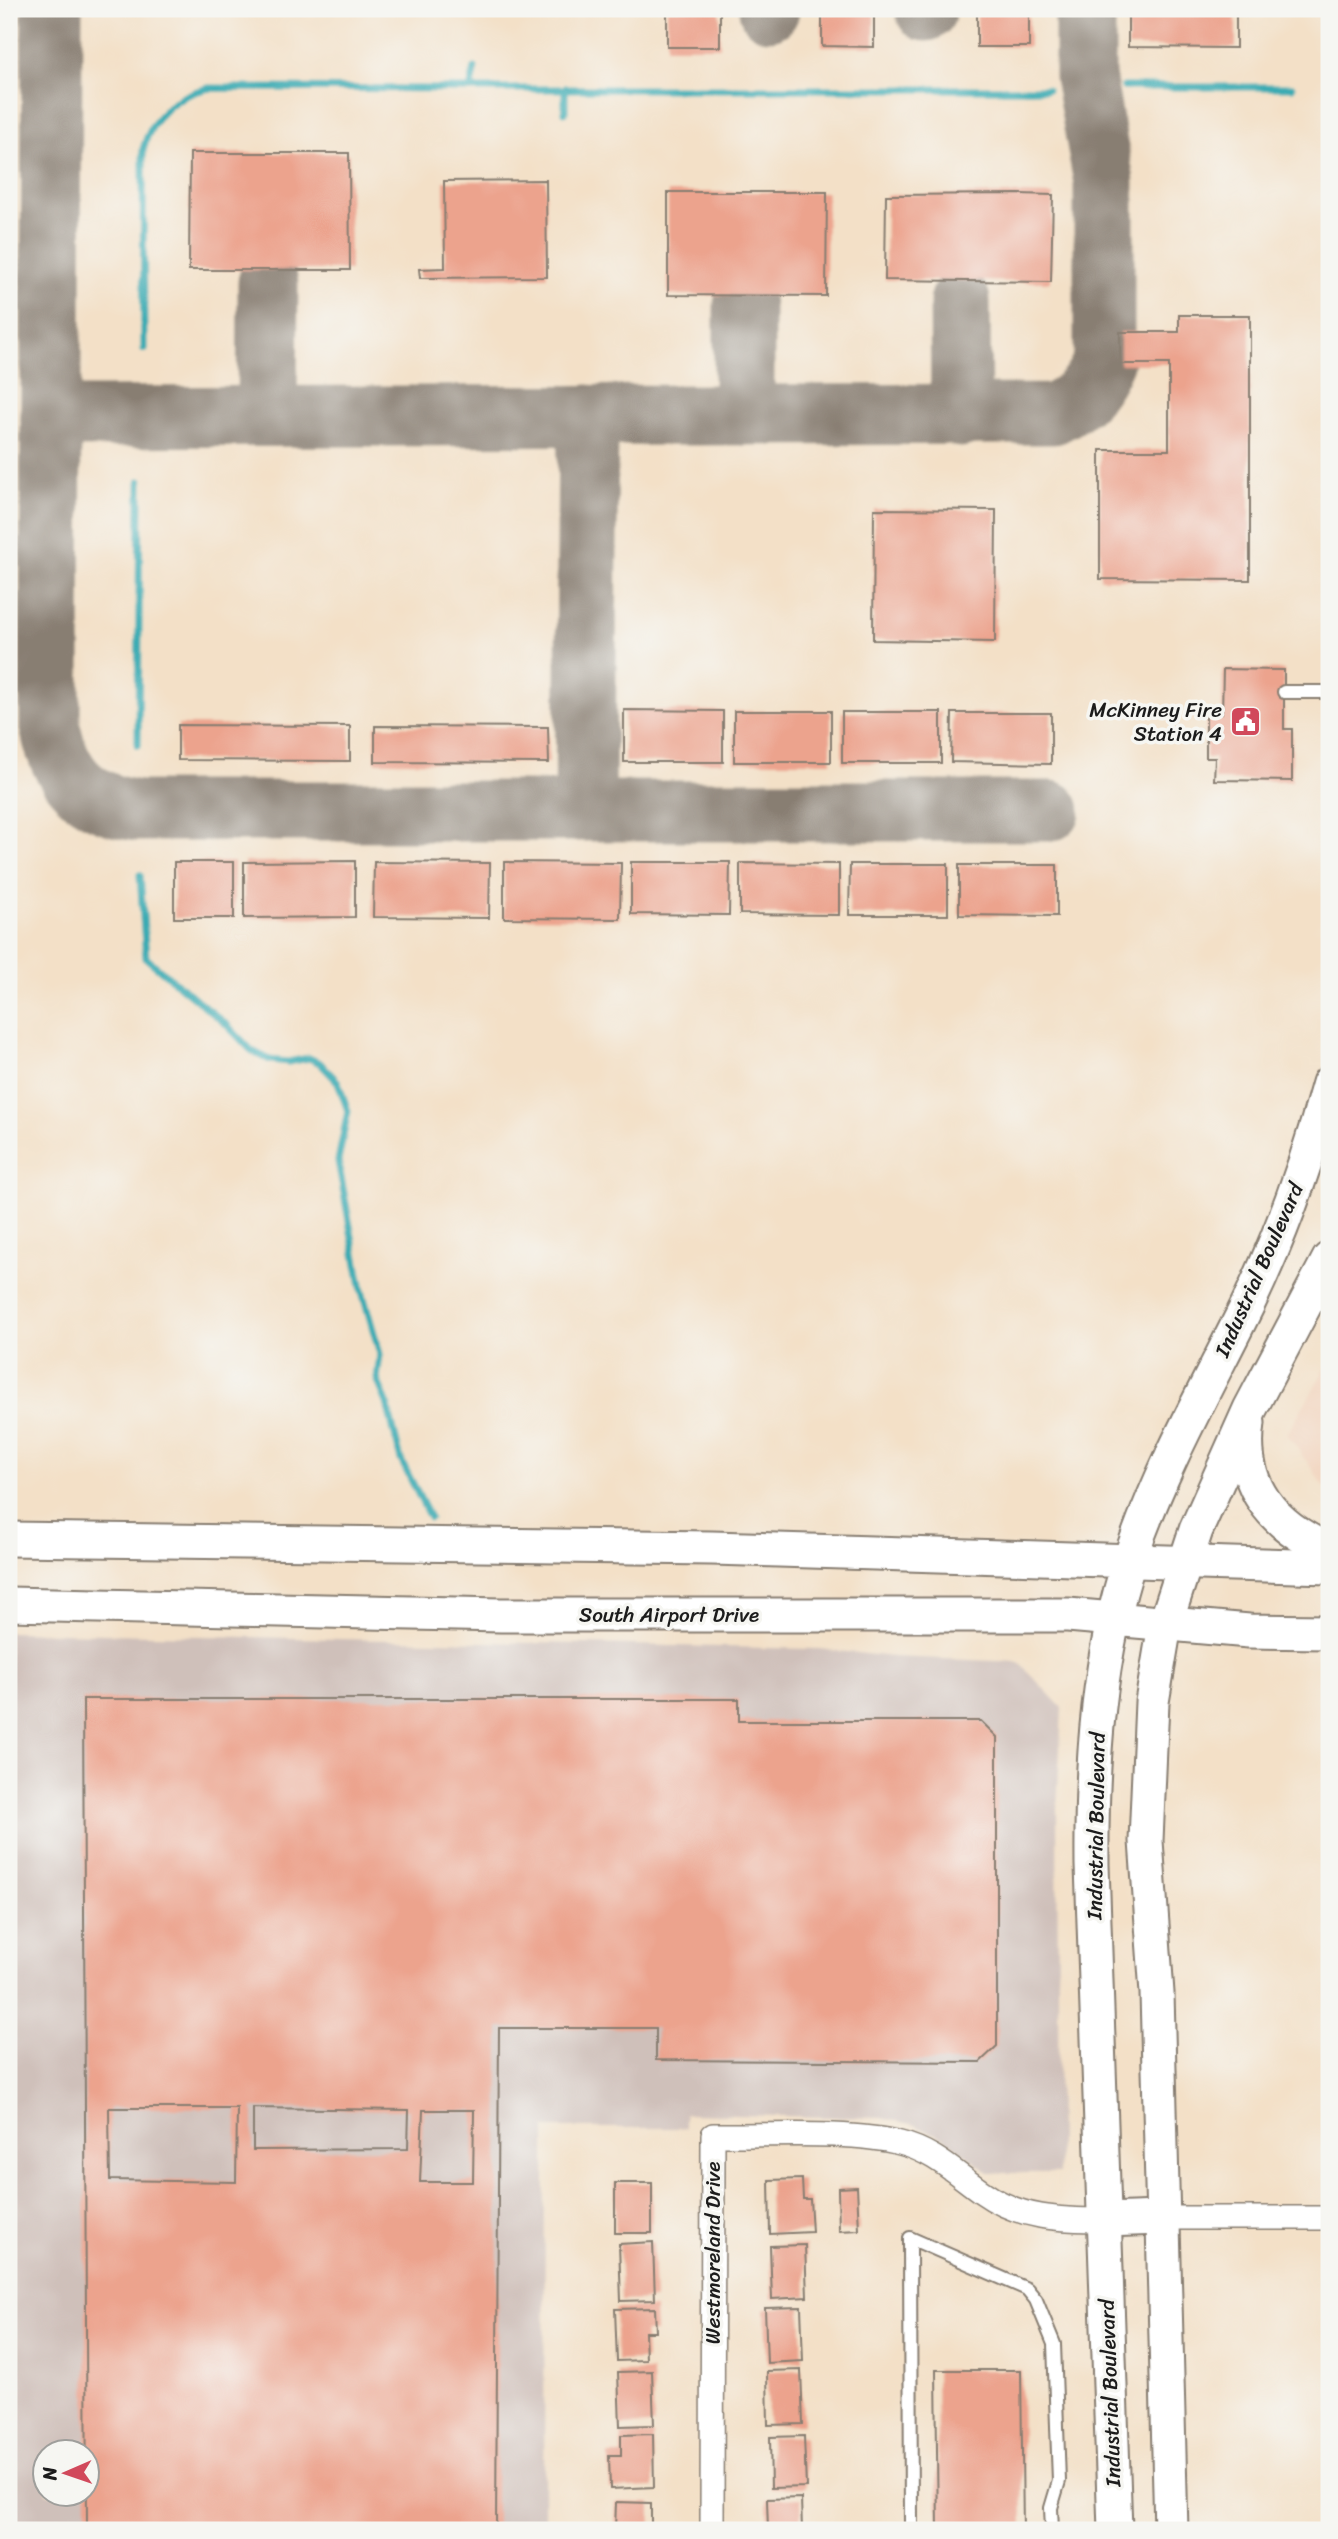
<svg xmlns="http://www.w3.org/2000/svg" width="1338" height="2539" viewBox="0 0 1338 2539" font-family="Sriracha,sans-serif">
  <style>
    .built { fill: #f2d4be }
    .industrial { fill: #cfc0ba; fill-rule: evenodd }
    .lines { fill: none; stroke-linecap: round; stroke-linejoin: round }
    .stream { stroke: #3aabb3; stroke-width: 7 }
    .taxiway { stroke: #887e72; stroke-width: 61 }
    .building { fill: #eca38d; fill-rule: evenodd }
    .lane-casing { stroke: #887e72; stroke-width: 16 }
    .street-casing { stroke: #887e72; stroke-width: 26 }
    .secondary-casing { stroke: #887e72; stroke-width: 37 }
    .lane { stroke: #fff; stroke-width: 12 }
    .street { stroke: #fff; stroke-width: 23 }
    .secondary { stroke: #fff; stroke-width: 33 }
    .labels { text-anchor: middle; stroke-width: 7; stroke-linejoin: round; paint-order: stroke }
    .poi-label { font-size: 21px; fill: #1c1c1c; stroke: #f6f6f2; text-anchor: end }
    .street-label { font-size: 21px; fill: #1c1c1c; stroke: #f6f6f2 }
  </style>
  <rect width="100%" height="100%" fill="#f6f6f2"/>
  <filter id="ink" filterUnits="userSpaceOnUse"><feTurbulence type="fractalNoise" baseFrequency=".0143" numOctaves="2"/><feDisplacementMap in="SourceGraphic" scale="14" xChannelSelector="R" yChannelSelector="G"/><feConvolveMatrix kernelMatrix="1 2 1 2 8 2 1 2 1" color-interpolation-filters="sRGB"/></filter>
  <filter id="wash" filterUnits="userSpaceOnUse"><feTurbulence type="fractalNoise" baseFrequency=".00686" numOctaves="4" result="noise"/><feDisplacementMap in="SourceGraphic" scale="28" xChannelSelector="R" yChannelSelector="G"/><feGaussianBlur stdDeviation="1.57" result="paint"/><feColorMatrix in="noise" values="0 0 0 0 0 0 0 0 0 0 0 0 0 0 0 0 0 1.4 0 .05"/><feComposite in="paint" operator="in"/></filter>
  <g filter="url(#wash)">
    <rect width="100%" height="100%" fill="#f3e0c7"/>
    <polygon class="built" points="1329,1362 1329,1493 1287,1434"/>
    <path class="industrial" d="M9,1632L819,1649L893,1657L1019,1662L1062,1708L1057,1808L1059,2173H989L944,2138L912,2124L881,2118L685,2114V2128H545L544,2530H9ZM46,2452H88V2494H46Z"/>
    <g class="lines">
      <g class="stream">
        <polyline points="1124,87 1292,87"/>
        <polyline points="470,89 1047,89"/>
        <polyline points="565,112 565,88"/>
        <path d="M144,349L143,149C152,116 175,95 209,88L470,89L475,68"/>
        <polyline points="138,745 140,481"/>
        <polyline points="140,875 146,958 226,1024 252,1051 270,1060 288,1062 309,1058 320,1063 338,1082 348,1111 338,1161 362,1291 380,1354 377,1379 387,1403 401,1460 430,1518"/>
      </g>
      <g class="taxiway">
        <path d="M52,9L50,726C60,779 86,803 138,811H1050"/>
        <polyline points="769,10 769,9"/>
        <polyline points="926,11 926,9"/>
        <polyline points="960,301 961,417"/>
        <polyline points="744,305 744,415"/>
        <polyline points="267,415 268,283"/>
        <path d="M51,417L1053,414C1079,402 1094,385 1104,359V182L1085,76V9"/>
        <polyline points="585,809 588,415"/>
      </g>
    </g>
    <g id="blocks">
      <g class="building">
        <rect x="667" y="9" width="53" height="38"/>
        <polygon points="822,9 874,9 874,47 822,46"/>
        <rect x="977" y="9" width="52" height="38"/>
        <polygon points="1128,9 1236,9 1236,48 1128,47"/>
        <polygon points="190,153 349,153 350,270 189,270"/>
        <polygon points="546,180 547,277 420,278 419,269 445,268 444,181"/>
        <polygon points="668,192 827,192 826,296 668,295"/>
        <polygon points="1019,194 1053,195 1051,282 885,280 886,195"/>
        <polygon points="1179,315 1250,315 1250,580 1100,579 1100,450 1169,450 1169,364 1120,364 1120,332 1179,332"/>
        <polygon points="874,509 996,510 995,642 873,640"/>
        <polygon points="1223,669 1284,670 1284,729 1292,729 1292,781 1214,780 1215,758 1206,758 1206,714 1222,714"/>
        <polygon points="624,710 723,711 723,762 624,762"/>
        <rect x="734" y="711" width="97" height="51"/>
        <rect x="842" y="712" width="99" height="51"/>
        <polygon points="952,713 1051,713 1051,764 951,762"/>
        <polygon points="178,725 350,726 350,761 178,760"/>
        <polygon points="375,726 548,727 549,763 375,762"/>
        <polygon points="355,861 355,917 244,918 244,862"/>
        <rect x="174" y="862" width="60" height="56"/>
        <polygon points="374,862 490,863 489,918 373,917"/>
        <polygon points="504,862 621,863 620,919 504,918"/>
        <polygon points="631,862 730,862 729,915 631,914"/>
        <polygon points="740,863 839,864 839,915 740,914"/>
        <polygon points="850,864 948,864 948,915 849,915"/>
        <polygon points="959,865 1057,865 1057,916 959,915"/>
        <path d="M83,1699H739V1721H981L997,1737V2046L980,2062L656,2060V2028H499L496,2530H87ZM109,2108H237L236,2182L110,2180ZM253,2108L409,2110L408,2149L253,2150ZM423,2110H474L473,2182H420Z"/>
        <polygon points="802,2179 803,2199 810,2199 812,2232 770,2234 769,2180"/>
        <rect x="615" y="2183" width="37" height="50"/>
        <polygon points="857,2187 859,2230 839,2231 838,2188"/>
        <polygon points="653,2242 655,2300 621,2301 619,2244"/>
        <polygon points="805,2245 807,2297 772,2299 770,2246"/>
        <polygon points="801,2307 803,2361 767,2363 765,2308"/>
        <polygon points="655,2308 656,2332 645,2332 646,2360 617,2361 615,2309"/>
        <polygon points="801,2370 803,2424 768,2425 767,2371"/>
        <polygon points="936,2370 1021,2370 1023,2530 938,2530"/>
        <polygon points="652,2371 654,2425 620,2426 618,2372"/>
        <polygon points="653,2434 654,2487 610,2489 609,2455 621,2455 621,2435"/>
        <polygon points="804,2436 806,2487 771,2488 770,2437"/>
        <polygon points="801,2498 802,2530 768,2530 767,2499"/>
        <polygon points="616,2502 651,2503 651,2530 615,2530"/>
      </g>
    </g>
  </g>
  <g filter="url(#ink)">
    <use href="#blocks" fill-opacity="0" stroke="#887e72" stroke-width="2"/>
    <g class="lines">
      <defs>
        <g id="lane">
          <polyline points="1284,692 1329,692"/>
          <polyline points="911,2530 910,2238 1027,2289 1036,2300 1054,2344 1059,2481 1051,2508 1052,2530"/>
        </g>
        <g id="street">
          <polyline points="1161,2218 1329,2218"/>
          <path d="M712,2530L713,2135C768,2136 848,2130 900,2143C933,2151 955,2173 982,2192C1020,2219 1060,2220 1105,2220"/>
        </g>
        <g id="secondary">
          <path d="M1248,1423C1239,1486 1273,1526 1329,1550"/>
          <polyline points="9,1539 712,1548 1329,1567"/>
          <polyline points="9,1604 501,1615 1068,1615 1249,1631 1329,1632"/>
          <polyline points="1105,2220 1161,2218"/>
          <path d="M1115,2530L1092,1865C1091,1761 1098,1655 1131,1556C1161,1468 1206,1389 1247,1306C1282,1234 1308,1160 1329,1083"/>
          <polyline points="1171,2530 1157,1993 1146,1841 1152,1702 1165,1625 1196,1530 1250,1409 1329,1259"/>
        </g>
      </defs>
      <use href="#lane" class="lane-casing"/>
      <use href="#street" class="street-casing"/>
      <use href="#secondary" class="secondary-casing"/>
      <use href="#lane" class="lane"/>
      <use href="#street" class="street"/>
      <use href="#secondary" class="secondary"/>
    </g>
  </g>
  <defs>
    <symbol id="civic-square" viewBox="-11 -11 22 22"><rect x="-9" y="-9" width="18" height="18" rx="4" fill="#d1495b" stroke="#f6f6f2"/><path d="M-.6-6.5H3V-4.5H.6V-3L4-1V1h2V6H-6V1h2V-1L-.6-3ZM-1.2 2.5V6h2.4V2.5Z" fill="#fff"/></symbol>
  </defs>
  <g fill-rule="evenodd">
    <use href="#civic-square" x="1228" y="704" width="35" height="35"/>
  </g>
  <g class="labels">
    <g class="poi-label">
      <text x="1222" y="717">McKinney Fire<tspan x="1222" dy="24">Station 4</tspan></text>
    </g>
    <g class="street-label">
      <text transform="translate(1259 1270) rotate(-66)" y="7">Industrial Boulevard</text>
      <text x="669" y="1622">South Airport Drive</text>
      <text transform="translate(1096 1826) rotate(-89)" y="7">Industrial Boulevard</text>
      <text transform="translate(713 2253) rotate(-90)" y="7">Westmoreland Drive</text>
      <text transform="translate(1110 2393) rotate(-92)" y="7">Industrial Boulevard</text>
    </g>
  </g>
  <rect width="1338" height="2539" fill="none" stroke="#f6f6f2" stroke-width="35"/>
  <g transform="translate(66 2473) rotate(268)"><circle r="33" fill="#f6f6f2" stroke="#9f9f9c" stroke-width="2"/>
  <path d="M0-5L12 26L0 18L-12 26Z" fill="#d1495b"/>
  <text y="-10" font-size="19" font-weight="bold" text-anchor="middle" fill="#1c1c1c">N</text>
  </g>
</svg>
